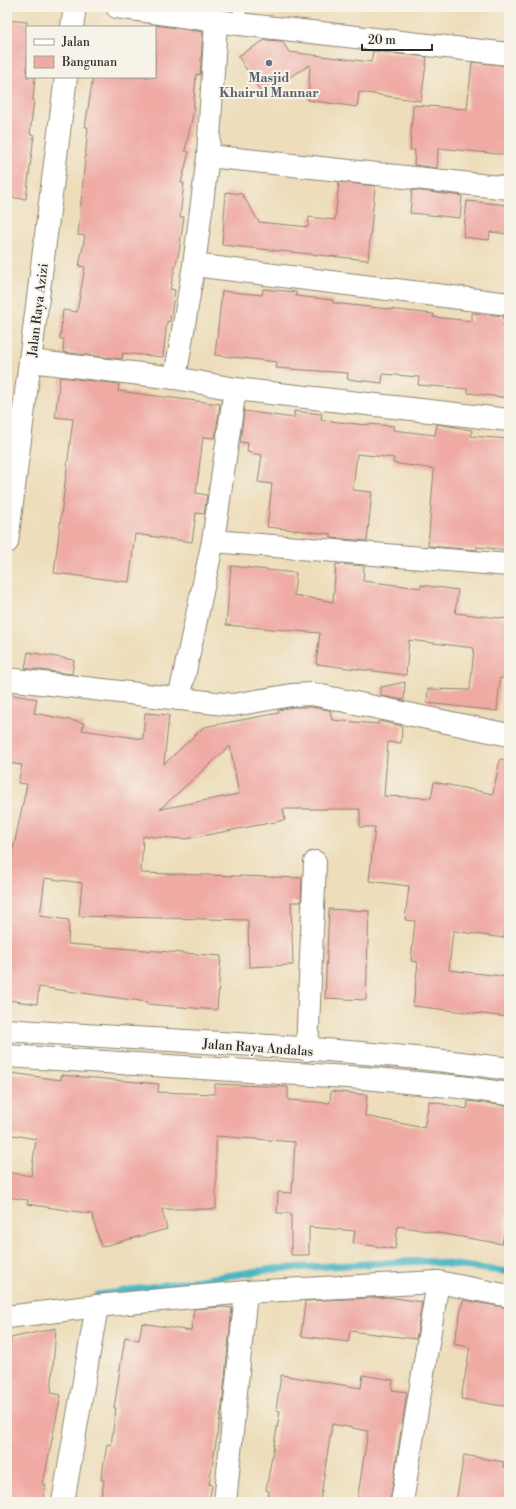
<svg xmlns="http://www.w3.org/2000/svg" width="516" height="1509" viewBox="0 0 516 1509" font-family="'Libre Bodoni',serif">
  <style>
    .lines { fill: none; stroke-linecap: round; stroke-linejoin: round }
    .stream { stroke: #49b6c4; stroke-width: 7 }
    .building { fill: #efaaa4; fill-rule: evenodd }
    .lane-casing { stroke: #8c8472; stroke-width: 14 }
    .street-casing { stroke: #8c8472; stroke-width: 24 }
    .secondary-casing { stroke: #8c8472; stroke-width: 24 }
    .primary-casing { stroke: #8c8472; stroke-width: 24 }
    .lane { stroke: #fff; stroke-width: 12 }
    .street { stroke: #fff; stroke-width: 22 }
    .secondary { stroke: #fff; stroke-width: 22 }
    .primary { stroke: #fff; stroke-width: 22 }
    .worship-dot { fill: #6b7280; stroke: #f7f3e8; stroke-width: 1.5 }
    .labels { text-anchor: middle; stroke-width: 4; stroke-linejoin: round; paint-order: stroke }
    .worship-label { font-size: 13px; font-weight: bold; fill: #5b616d; stroke: #f7f3e8 }
    .street-label { font-size: 13px; fill: #2b2b2b; stroke: #f7f3e8 }
  </style>
  <rect width="100%" height="100%" fill="#f7f3e8"/>
  <filter id="ink" filterUnits="userSpaceOnUse"><feTurbulence type="fractalNoise" baseFrequency=".025" numOctaves="2"/><feDisplacementMap in="SourceGraphic" scale="8" xChannelSelector="R" yChannelSelector="G"/><feConvolveMatrix kernelMatrix="1 2 1 2 8 2 1 2 1" color-interpolation-filters="sRGB"/></filter>
  <filter id="wash" filterUnits="userSpaceOnUse"><feTurbulence type="fractalNoise" baseFrequency=".012" numOctaves="4" result="noise"/><feDisplacementMap in="SourceGraphic" scale="16" xChannelSelector="R" yChannelSelector="G"/><feGaussianBlur stdDeviation="0.9" result="paint"/><feColorMatrix in="noise" values="0 0 0 0 0 0 0 0 0 0 0 0 0 0 0 0 0 1.4 0 .05"/><feComposite in="paint" operator="in"/></filter>
  <g filter="url(#wash)">
    <rect width="100%" height="100%" fill="#edddba"/>
    <g class="lines">
      <polyline class="stream" points="98,1295 273,1269 424,1261 509,1272"/>
    </g>
    <g id="blocks">
      <g class="building">
        <polygon points="7,20 27,22 27,77 35,77 33,100 34,100 30,134 34,135 26,199 7,197"/>
        <polygon points="155,25 203,32 200,75 196,74 193,114 185,151 189,152 181,183 184,183 180,217 184,217 179,251 170,289 175,290 170,322 167,321 163,357 123,353 122,359 63,352 64,339 60,339 63,310 77,312 85,267 79,266 85,236 78,235 88,127 85,127 93,77 155,77"/>
        <polygon points="265,40 282,41 289,52 371,62 373,51 427,57 421,101 359,92 357,107 308,100 310,65 262,94 238,56"/>
        <polygon points="472,62 509,66 509,155 438,148 437,168 414,165 415,150 410,150 413,105 467,109"/>
        <polygon points="339,182 375,186 368,260 222,245 226,192 242,194 259,222 308,227 309,217 335,220"/>
        <polygon points="412,190 462,196 460,218 410,213"/>
        <polygon points="467,201 509,205 509,234 490,232 489,240 463,237"/>
        <polygon points="263,289 296,292 296,296 333,300 333,303 434,314 433,317 472,321 472,313 504,316 503,328 509,328 509,398 468,393 468,389 418,385 419,377 383,374 382,383 347,379 348,373 276,368 277,362 215,355 222,291 262,295"/>
        <polygon points="60,377 119,384 118,391 220,404 215,438 203,437 196,493 207,495 204,514 196,513 192,542 135,534 129,582 54,573 73,419 55,417"/>
        <polygon points="244,411 294,418 294,411 322,414 321,420 366,425 366,424 394,426 393,430 435,435 437,424 472,430 471,436 509,439 509,550 477,547 477,550 428,546 434,469 393,463 394,458 357,454 353,490 372,492 367,541 331,538 331,534 267,527 272,484 258,482 262,455 247,452 248,443 240,442"/>
        <polygon points="336,564 364,566 363,581 421,588 421,585 458,590 455,613 509,619 509,679 500,678 497,711 427,703 428,689 470,690 474,648 409,640 406,675 316,664 320,633 226,625 231,566 296,573 294,595 333,602"/>
        <polygon points="28,652 74,660 72,674 25,668"/>
        <polygon points="405,682 404,700 381,696 381,687"/>
        <path d="M7,694L37,699L34,713L84,723L82,730L143,739L145,713L169,715L164,764L204,727L279,713L278,710L293,707H311L330,710L332,720L378,724L379,721L402,726L401,743L388,742L384,796L431,798L434,782L493,794L500,759L509,760V902L504,938L453,931L449,970L509,977V1017L413,1006L418,962L411,961L415,921L405,920L409,886L369,881L375,827H360V809H283L285,820L186,839L143,836L141,873L302,878L301,902H291L293,965L249,967L248,920L79,916L82,883L45,878L40,916L69,920L68,944L221,956L217,1010L146,1004L147,1002L39,987L37,1004L7,1000V892L13,850L27,784L18,783L22,765L7,763ZM230,746L239,794L160,809Z"/>
        <polygon points="329,909 369,911 366,1000 325,998"/>
        <polygon points="11,1073 61,1080 61,1075 159,1084 158,1092 215,1094 215,1084 288,1087 288,1100 330,1103 331,1091 367,1095 365,1116 424,1128 429,1101 467,1109 468,1101 509,1106 509,1207 502,1244 398,1226 395,1249 353,1243 355,1231 309,1227 309,1255 291,1255 291,1213 277,1213 278,1192 292,1193 295,1142 216,1136 216,1209 162,1209 167,1229 101,1247 92,1214 27,1204 28,1200 7,1197 7,1172 31,1176 36,1139 7,1134 7,1101"/>
        <polygon points="388,1297 422,1302 416,1339 350,1331 348,1342 301,1336 305,1301"/>
        <polygon points="463,1300 509,1308 509,1407 461,1399 470,1347 454,1344"/>
        <polygon points="222,1307 232,1308 222,1406 209,1484 212,1485 209,1502 101,1502 104,1480 101,1480 107,1444 111,1445 116,1408 114,1408 125,1337 139,1340 142,1323 191,1331 194,1309"/>
        <polygon points="56,1328 51,1393 61,1395 43,1484 46,1485 42,1502 23,1502 7,1499 7,1366 11,1338"/>
        <polygon points="281,1375 361,1388 363,1375 393,1380 392,1390 407,1392 390,1502 357,1502 368,1431 332,1424 320,1502 267,1502 269,1491 266,1490 280,1411 276,1410"/>
        <polygon points="464,1455 504,1462 503,1467 509,1468 509,1502 456,1502"/>
      </g>
    </g>
  </g>
  <g filter="url(#ink)">
    <use href="#blocks" fill-opacity="0" stroke="#8c8472" stroke-width="1"/>
    <g class="lines">
      <defs>
        <polyline id="lane" points="239,24 240,7"/>
        <g id="street">
          <polyline points="117,7 239,24 509,54"/>
          <polyline points="208,156 509,188"/>
          <polyline points="194,265 509,304"/>
          <polyline points="30,361 175,378 194,265 208,156 216,21"/>
          <polyline points="175,378 235,389 509,420"/>
          <polyline points="213,541 235,389"/>
          <polyline points="7,679 233,705 292,695 312,694 509,735"/>
          <polyline points="179,699 213,541 509,565"/>
          <polyline points="307,1050 315,862"/>
          <polyline points="7,1317 97,1306 246,1292 438,1282 509,1296"/>
          <polyline points="63,1502 97,1306"/>
          <polyline points="225,1502 246,1292"/>
          <polyline points="402,1502 438,1282"/>
        </g>
        <g id="secondary">
          <polyline points="72,27 75,7"/>
          <polyline points="7,542 66,77"/>
        </g>
        <g id="primary">
          <path d="M7,1030C174,1042 343,1046 509,1069"/>
          <polyline points="7,1056 364,1078 460,1087 509,1094"/>
        </g>
      </defs>
      <use href="#lane" class="lane-casing"/>
      <use href="#street" class="street-casing"/>
      <use href="#secondary" class="secondary-casing"/>
      <use href="#primary" class="primary-casing"/>
      <use href="#lane" class="lane"/>
      <use href="#street" class="street"/>
      <use href="#secondary" class="secondary"/>
      <use href="#primary" class="primary"/>
    </g>
  </g>
  <circle class="worship-dot" cx="269" cy="63" r="4"/>
  <g class="labels">
    <g class="worship-label">
      <text x="269" y="82">Masjid<tspan x="269" dy="15">Khairul Mannar</tspan></text>
    </g>
    <g class="street-label">
      <text transform="translate(37 310) rotate(-83)" y="5">Jalan Raya Azizi</text>
      <text transform="translate(258 1047) rotate(4)" y="5">Jalan Raya Andalas</text>
    </g>
  </g>
  <rect width="516" height="1509" fill="none" stroke="#f7f3e8" stroke-width="24"/>
  <rect x="26" y="26" width="130" height="52" fill="#f7f3e8" stroke="#a5a39c"/>
  <rect x="34" y="39" width="20" height="6" fill="#ffffff" stroke="#a5a39c"/>
  <text x="62" y="46" font-size="12" fill="#2b2b2b">Jalan</text>
  <rect x="34" y="56" width="20" height="12" fill="#efaaa4" stroke="#a5a39c"/>
  <text x="62" y="66" font-size="12" fill="#2b2b2b">Bangunan</text>
  <path d="M362 44v6h70v-6" fill="none" stroke="#2b2b2b" stroke-width="2"/>
  <text x="368" y="44" font-size="12" fill="#2b2b2b" stroke="#f7f3e8" stroke-width="3" paint-order="stroke">20 m</text>
</svg>
